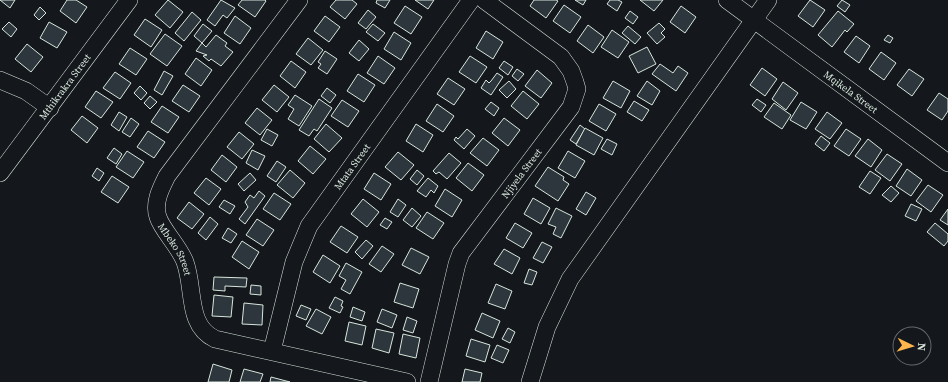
<svg xmlns="http://www.w3.org/2000/svg" width="948" height="382" viewBox="0 0 948 382" font-family="'Source Serif 4',serif">
  <style>
    .building { fill: #2c363c; stroke: #d8e6dc }
    .lines { fill: none; stroke-linecap: round; stroke-linejoin: round }
    .minor-casing { stroke: #d8e6dc; stroke-width: 18 }
    .minor { stroke: #14181c; stroke-width: 17 }
    .labels { text-anchor: middle; stroke-width: 3; stroke-linejoin: round; paint-order: stroke }
    .street-label { font-size: 10px; fill: #d8e6dc; stroke: #14181c }
  </style>
  <rect width="100%" height="100%" fill="#14181c"/>
  <g class="building">
    <polygon points="0,0 15,0 10,8"/>
    <polygon points="67,0 76,0 87,7 76,23 60,11"/>
    <polygon points="168,0 183,12 170,28 155,15"/>
    <polygon points="221,0 235,8 227,18 223,15 215,26 207,20"/>
    <polygon points="242,0 265,0 266,1 255,17 238,5"/>
    <polygon points="336,0 352,0 357,4 345,19 330,7"/>
    <polygon points="377,0 390,0 385,8 376,3"/>
    <polygon points="415,0 434,0 428,9"/>
    <polygon points="534,0 556,0 558,1 546,18 530,6"/>
    <polygon points="575,0 586,0 583,5"/>
    <polygon points="610,0 618,0 622,2 617,11 607,4"/>
    <polygon points="640,0 663,0 654,11"/>
    <polygon points="810,0 825,10 813,27 798,16"/>
    <polygon points="842,0 850,5 845,12 837,6"/>
    <polygon points="564,5 581,17 570,33 553,21"/>
    <polygon points="405,6 422,17 411,34 394,23"/>
    <polygon points="681,6 696,17 685,33 670,22"/>
    <polygon points="40,7 46,13 39,20 34,15"/>
    <polygon points="368,10 376,17 366,29 358,23"/>
    <polygon points="630,11 638,17 633,24 625,18"/>
    <polygon points="838,11 854,24 847,32 845,30 832,47 818,35"/>
    <polygon points="192,12 201,20 184,41 175,33"/>
    <polygon points="235,16 251,28 240,44 224,33"/>
    <polygon points="325,16 340,27 329,42 314,31"/>
    <polygon points="145,19 162,30 151,47 134,35"/>
    <polygon points="9,22 17,29 11,37 2,29"/>
    <polygon points="49,22 67,32 57,48 40,38"/>
    <polygon points="659,23 665,29 661,33 665,37 657,44 647,33"/>
    <polygon points="203,24 212,31 202,43 194,36"/>
    <polygon points="373,24 385,33 378,41 366,32"/>
    <polygon points="588,25 604,37 593,53 577,41"/>
    <polygon points="628,26 641,37 635,44 622,33"/>
    <polygon points="612,30 629,42 618,58 601,47"/>
    <polygon points="486,31 503,42 493,59 476,48"/>
    <polygon points="394,32 411,43 401,60 384,49"/>
    <polygon points="165,34 182,46 167,66 150,54"/>
    <polygon points="216,35 227,43 225,46 233,52 221,66 211,59 209,61 203,56 207,55 196,51 202,43 206,47"/>
    <polygon points="888,35 893,38 890,43 884,40"/>
    <polygon points="856,36 870,46 859,63 844,52"/>
    <polygon points="308,38 323,50 311,65 296,54"/>
    <polygon points="359,40 369,49 359,61 349,53"/>
    <polygon points="27,44 43,57 31,72 15,59"/>
    <polygon points="647,47 656,64 638,73 629,56"/>
    <polygon points="130,48 147,59 136,75 119,64"/>
    <polygon points="325,51 337,59 327,74 318,68 321,64 318,62"/>
    <polygon points="881,52 896,63 884,80 869,69"/>
    <polygon points="378,56 395,68 384,84 367,73"/>
    <polygon points="470,56 487,67 476,83 459,72"/>
    <polygon points="196,58 212,70 201,86 185,74"/>
    <polygon points="291,61 306,72 295,88 280,76"/>
    <polygon points="504,61 513,67 508,75 499,68"/>
    <polygon points="660,64 673,73 678,66 688,73 676,91 652,74"/>
    <polygon points="762,68 777,79 765,96 750,85"/>
    <polygon points="517,69 524,74 518,81 512,76"/>
    <polygon points="909,69 924,79 912,96 897,85"/>
    <polygon points="537,70 552,83 541,98 525,86"/>
    <polygon points="164,71 173,76 162,95 154,90"/>
    <polygon points="115,72 131,83 120,99 103,88"/>
    <polygon points="497,73 503,77 491,95 481,88 486,80 489,83 491,81"/>
    <polygon points="358,74 375,85 364,102 347,91"/>
    <polygon points="448,78 465,89 454,105 437,94"/>
    <polygon points="509,81 516,89 507,98 499,90"/>
    <polygon points="613,81 630,91 621,108 603,98"/>
    <polygon points="647,81 660,91 652,105 637,96"/>
    <polygon points="783,82 798,93 786,110 772,99"/>
    <polygon points="183,85 200,96 189,112 172,101"/>
    <polygon points="274,85 289,97 277,112 262,100"/>
    <polygon points="140,86 147,93 141,100 134,93"/>
    <polygon points="327,88 336,95 330,103 321,96"/>
    <polygon points="96,91 113,102 101,118 85,107"/>
    <polygon points="523,91 539,104 527,119 511,106"/>
    <polygon points="939,93 948,99 948,111 942,120 927,110"/>
    <polygon points="295,95 312,106 299,126 288,119 294,109 288,105"/>
    <polygon points="150,96 157,102 150,109 144,103"/>
    <polygon points="319,99 332,108 317,131 314,129 309,136 299,130"/>
    <polygon points="757,99 766,105 761,112 752,105"/>
    <polygon points="342,100 359,111 348,127 331,116"/>
    <polygon points="634,101 649,110 642,121 627,112"/>
    <polygon points="491,102 499,108 494,116 485,109"/>
    <polygon points="801,102 817,112 806,129 790,120"/>
    <polygon points="774,103 791,115 782,129 764,117"/>
    <polygon points="437,104 454,116 443,132 426,121"/>
    <polygon points="599,104 616,114 606,131 589,121"/>
    <polygon points="162,106 179,117 168,133 151,122"/>
    <polygon points="257,108 272,120 260,135 245,123"/>
    <polygon points="119,112 127,117 119,131 111,125"/>
    <polygon points="827,112 842,123 830,139 815,129"/>
    <polygon points="82,116 98,128 87,143 71,130"/>
    <polygon points="131,118 139,124 130,137 122,132"/>
    <polygon points="504,118 520,130 508,146 492,133"/>
    <polygon points="326,124 342,138 329,152 314,139"/>
    <polygon points="416,124 433,135 423,152 406,141"/>
    <polygon points="580,125 585,129 576,144 570,140"/>
    <polygon points="585,128 603,138 594,155 576,145"/>
    <polygon points="267,129 278,135 272,146 261,140"/>
    <polygon points="467,129 475,136 464,149 454,140 456,137 458,139"/>
    <polygon points="846,129 861,139 849,156 834,146"/>
    <polygon points="148,131 165,142 154,158 137,147"/>
    <polygon points="239,132 254,144 242,159 227,147"/>
    <polygon points="821,136 830,143 824,151 815,144"/>
    <polygon points="483,138 499,150 487,166 470,153"/>
    <polygon points="607,139 617,144 612,155 601,149"/>
    <polygon points="868,139 882,150 871,167 855,156"/>
    <polygon points="310,146 326,159 313,174 298,161"/>
    <polygon points="114,148 122,154 116,164 107,158"/>
    <polygon points="252,150 265,156 258,170 246,163"/>
    <polygon points="127,151 144,162 133,178 116,167"/>
    <polygon points="568,151 585,161 575,178 558,168"/>
    <polygon points="398,152 414,165 401,180 385,167"/>
    <polygon points="449,153 461,163 447,179 439,172 436,174 433,171"/>
    <polygon points="887,154 902,164 890,181 875,170"/>
    <polygon points="222,155 237,167 226,182 211,170"/>
    <polygon points="277,161 286,167 276,182 267,176"/>
    <polygon points="468,163 484,175 472,191 456,178"/>
    <polygon points="548,167 564,177 563,180 569,184 558,201 535,186"/>
    <polygon points="97,168 104,173 99,181 92,176"/>
    <polygon points="907,169 922,180 911,196 896,186"/>
    <polygon points="290,170 305,183 293,198 277,185"/>
    <polygon points="417,170 424,176 417,185 410,179"/>
    <polygon points="870,171 881,178 870,194 859,187"/>
    <polygon points="250,173 256,180 244,191 238,184"/>
    <polygon points="374,173 391,184 381,200 364,189"/>
    <polygon points="112,176 129,187 118,203 101,192"/>
    <polygon points="206,178 221,189 209,205 194,193"/>
    <polygon points="428,178 438,186 434,193 431,190 426,197 417,191"/>
    <polygon points="928,185 943,195 931,212 916,201"/>
    <polygon points="891,186 899,193 891,202 882,195"/>
    <polygon points="445,189 462,200 452,217 435,206"/>
    <polygon points="259,191 265,196 245,224 239,219 248,207 245,202 250,195 254,198"/>
    <polygon points="586,192 596,198 586,215 576,209"/>
    <polygon points="274,193 291,204 280,220 263,209"/>
    <polygon points="533,198 550,208 541,224 524,214"/>
    <polygon points="363,199 379,212 367,227 351,214"/>
    <polygon points="398,199 406,205 398,217 390,212"/>
    <polygon points="224,200 235,206 230,214 219,207"/>
    <polygon points="189,202 204,214 192,229 177,218"/>
    <polygon points="911,204 922,209 916,221 905,216"/>
    <polygon points="412,208 421,216 412,227 403,220"/>
    <polygon points="556,208 572,216 561,238 553,234 556,227 548,224"/>
    <polygon points="948,209 948,225 940,220"/>
    <polygon points="427,212 444,223 433,239 416,228"/>
    <polygon points="210,217 218,224 206,240 198,233"/>
    <polygon points="385,218 392,222 387,229 380,225"/>
    <polygon points="257,219 274,230 263,246 246,235"/>
    <polygon points="515,223 532,233 523,248 506,238"/>
    <polygon points="935,223 948,234 948,241 944,246 927,232"/>
    <polygon points="341,226 358,237 347,253 330,242"/>
    <polygon points="228,228 237,234 231,243 222,238"/>
    <polygon points="366,240 373,246 362,259 355,252"/>
    <polygon points="242,241 259,252 249,269 232,257"/>
    <polygon points="542,242 552,247 543,263 533,258"/>
    <polygon points="382,246 394,254 381,272 369,264"/>
    <polygon points="411,248 429,257 420,274 402,265"/>
    <polygon points="504,249 520,258 512,274 494,264"/>
    <polygon points="323,255 340,266 330,283 313,272"/>
    <polygon points="346,263 362,272 350,294 341,289 346,280 339,276"/>
    <polygon points="529,269 537,272 532,285 524,283"/>
    <polygon points="214,277 247,278 246,287 225,286 225,291 213,290"/>
    <polygon points="400,283 419,289 413,308 394,302"/>
    <polygon points="496,284 512,291 505,309 488,303"/>
    <polygon points="251,285 261,286 261,295 250,294"/>
    <polygon points="214,295 233,297 231,317 212,316"/>
    <polygon points="335,297 343,301 341,306 343,307 340,313 329,308"/>
    <polygon points="244,303 263,305 262,325 242,324"/>
    <polygon points="301,305 311,309 306,320 296,316"/>
    <polygon points="353,307 365,312 362,321 350,317"/>
    <polygon points="316,309 331,317 322,334 306,326"/>
    <polygon points="382,309 397,315 392,328 377,322"/>
    <polygon points="482,313 500,321 493,338 475,330"/>
    <polygon points="407,317 417,321 413,333 403,330"/>
    <polygon points="349,322 366,326 362,345 345,341"/>
    <polygon points="508,328 515,332 510,343 502,339"/>
    <polygon points="376,329 394,333 389,353 372,348"/>
    <polygon points="403,334 420,338 416,358 399,354"/>
    <polygon points="471,339 490,345 485,362 466,356"/>
    <polygon points="497,345 509,350 503,363 491,358"/>
    <polygon points="213,364 232,370 229,382 208,382"/>
    <polygon points="244,369 263,374 260,382 240,382"/>
    <polygon points="465,369 482,373 480,382 462,382"/>
    <polygon points="271,377 290,382 270,382"/>
  </g>
  <g class="lines">
    <defs>
      <g id="minor">
        <path id="s1" d="M299,0L167,176C161,188 153,203 158,217C162,230 179,246 185,262C195,289 186,325 215,339L407,382"/>
        <path id="s2" d="M727,0L948,163"/>
        <polyline points="0,80 26,91 50,108"/>
        <path id="s3" d="M0,173L129,0"/>
        <path id="s4" d="M272,351L294,262L309,226L471,0"/>
        <path id="s5" d="M429,382L457,264L461,253L571,107L577,89L575,82L571,71L561,57L484,0"/>
        <polyline points="530,382 547,327 570,279 768,0"/>
      </g>
    </defs>
    <use href="#minor" class="minor-casing"/>
    <use href="#minor" class="minor"/>
  </g>
  <g class="labels">
    <g class="street-label">
      <text dy="4" stroke="none"><textPath href="#s3" startOffset="108">Mthikrakra Street</textPath></text>
      <text dy="4" stroke="none"><textPath href="#s2" startOffset="154">Mqikela Street</textPath></text>
      <text dy="4" stroke="none"><textPath href="#s4" startOffset="204">Mtata Street</textPath></text>
      <text dy="4" stroke="none"><textPath href="#s5" startOffset="233">Njiyela Street</textPath></text>
      <text dy="4" stroke="none"><textPath href="#s1" startOffset="300">Mbeko Street</textPath></text>
    </g>
  </g>
  <g transform="translate(912 346) rotate(95)"><circle r="19" fill="#14181c" stroke="#626a69"/>
  <path d="M0-3L7 15L0 10L-7 15Z" fill="#ffb74d"/>
  <text y="-6" font-size="11" font-weight="bold" text-anchor="middle" fill="#d8e6dc">N</text>
  </g>
</svg>
